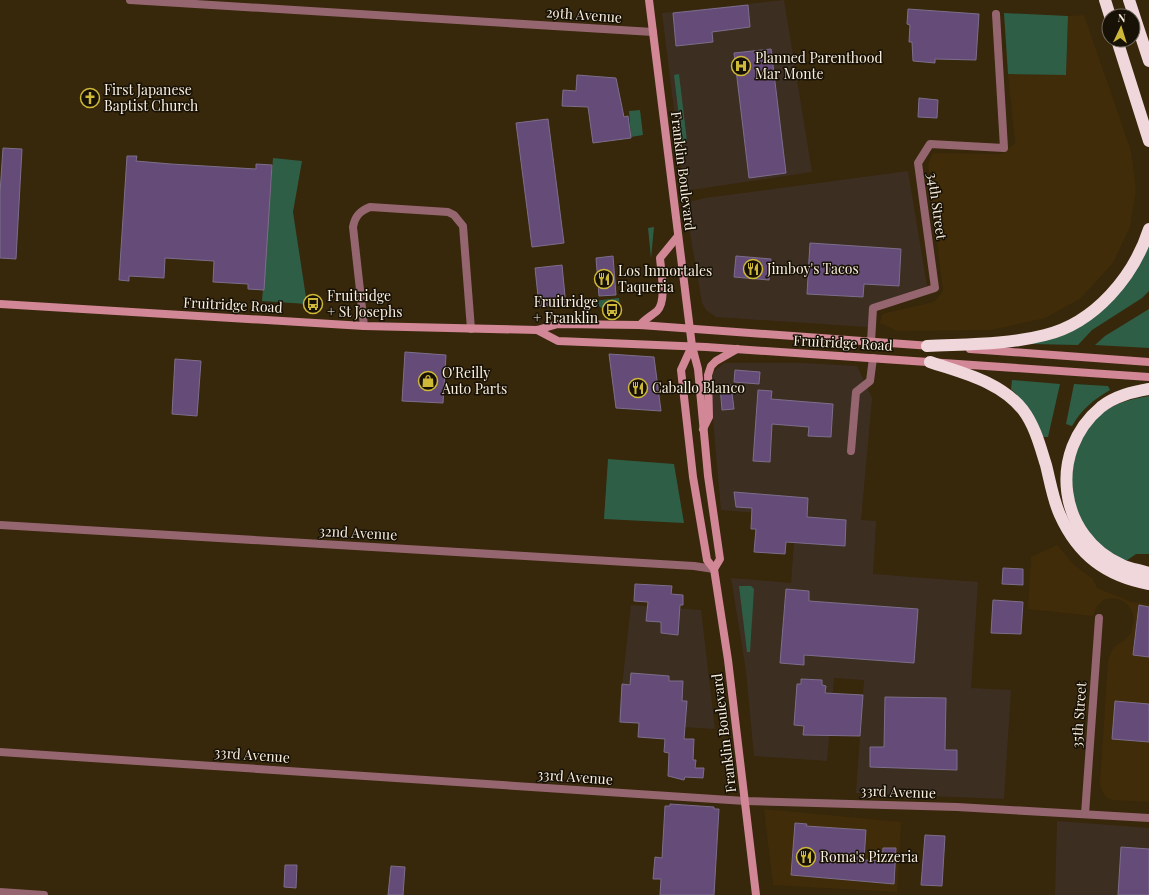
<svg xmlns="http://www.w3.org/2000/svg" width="1149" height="895" viewBox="0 0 1149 895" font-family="'Playfair Display',serif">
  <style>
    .commercial { fill: #3d2e22 }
    .built { fill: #402c08 }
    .green { fill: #2f5e46 }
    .building { fill: #644b78; stroke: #7d6e8b }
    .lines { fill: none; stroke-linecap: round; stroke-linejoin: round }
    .street { stroke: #95666f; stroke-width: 8 }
    .secondary { stroke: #d18796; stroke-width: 8 }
    .highway { stroke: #f0d7db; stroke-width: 12 }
    .labels { text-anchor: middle; stroke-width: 3; stroke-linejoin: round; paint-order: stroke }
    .street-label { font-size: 14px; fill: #f9efdf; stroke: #181106 }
    .poi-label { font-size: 14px; fill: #f9efdf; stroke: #181106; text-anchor: start }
  </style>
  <rect width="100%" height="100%" fill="#37270b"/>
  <g class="commercial">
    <polygon points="784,0 812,172 684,191 662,13"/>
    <polygon points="908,171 927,286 871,305 868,327 716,317 706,310 702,303 685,203 705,198"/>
    <polygon points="724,363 803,363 857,366 872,398 861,520 876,521 873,574 978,582 971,688 1011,690 1004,799 856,793 864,680 834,678 827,761 754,756 746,671 731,578 791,583 796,516 721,510 712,409 712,377 713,372"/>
    <polygon points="631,605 701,610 715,729 618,723"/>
    <polygon points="1057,821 1149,828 1149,895 1055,895"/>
  </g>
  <g class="built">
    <polygon points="1084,15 1131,151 1136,190 1130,227 1113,263 1081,298 1045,318 991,330 897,331 880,323 882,314 934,302 943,291 928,164 933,153 1002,154 1015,143 1008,74 1066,75 1068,16"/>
    <polygon points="1057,545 1074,565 1093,579 1097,588 1131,602 1149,604 1149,802 1113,800 1107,798 1103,793 1100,784 1108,660 1112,650 1118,644 1125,640 1131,633 1134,618 1132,611 1128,605 1119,599 1110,598 1103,600 1097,606 1093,616 1028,609 1031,557"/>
    <polygon points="764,809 901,822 897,892 773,885"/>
  </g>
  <g class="green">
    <polygon points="1004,13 1068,16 1066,75 1008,74"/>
    <polygon points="679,74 687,141 682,142 674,75"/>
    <polygon points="640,110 643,135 631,137 629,111"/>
    <polygon points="273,158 302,161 293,212 307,304 262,301"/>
    <polygon points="654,227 651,258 648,228"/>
    <polygon points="1149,239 1149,291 1142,298 1092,330 1078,345 1031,344 1089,318"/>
    <polygon points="619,298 620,310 615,311 615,308 606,309 606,312 593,301"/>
    <polygon points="1149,309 1149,348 1095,345 1105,336"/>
    <path d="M1012,380L1060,384L1048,437H1043C1036,418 1026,403 1011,389Z"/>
    <path d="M1074,384L1108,386L1110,390C1093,400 1082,409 1072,426L1066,424Z"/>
    <path d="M1149,396V554H1136L1126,561C1115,555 1104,549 1095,541C1061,508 1066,445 1101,414C1114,403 1132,399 1149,396Z"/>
    <polygon points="608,459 674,464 684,523 604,519"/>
    <polygon points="739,586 751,586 754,589 750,652 747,652"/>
  </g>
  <g class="building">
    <polygon points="748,5 750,27 712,32 713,42 676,46 673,13"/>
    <polygon points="908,9 979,14 976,60 935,59 935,63 913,61 912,42 909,42 910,25 907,24"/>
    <polygon points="771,49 786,173 749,178 734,53"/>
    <polygon points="577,75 616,78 624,117 628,116 631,138 593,143 588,107 562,106 563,90 576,91"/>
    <polygon points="919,98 938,100 937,118 918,117"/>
    <polygon points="548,119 564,243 532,247 516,123"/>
    <polygon points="3,148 22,149 16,259 0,258 0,193"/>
    <polygon points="127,156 137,156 136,161 171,164 256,169 256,164 272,165 264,290 248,289 248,284 213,282 214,261 165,258 164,278 129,276 129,281 119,280"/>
    <polygon points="810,243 901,249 899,286 864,284 863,297 807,294"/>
    <polygon points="613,256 616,295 599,296 596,258"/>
    <polygon points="736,256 771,259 769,280 734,277"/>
    <polygon points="562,265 566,306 539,306 535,268"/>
    <polygon points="405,352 446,355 443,403 402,401"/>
    <polygon points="609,354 654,357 661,411 616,408"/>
    <polygon points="175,359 201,361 197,416 172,414"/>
    <polygon points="735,370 760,372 759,384 734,382"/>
    <polygon points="731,385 734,409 722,410 720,386"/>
    <polygon points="758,390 772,391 771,399 833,404 831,437 808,436 809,427 772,424 770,462 753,461"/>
    <polygon points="734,492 808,498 807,517 846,520 845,546 786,542 785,554 754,552 756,529 751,529 752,508 736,507"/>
    <polygon points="1003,568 1023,569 1023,585 1002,584"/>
    <polygon points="635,584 672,586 671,594 683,595 683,605 680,605 678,635 661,633 661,622 646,621 648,602 634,601"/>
    <polygon points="786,589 809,591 809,601 918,609 914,663 804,655 804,665 780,663"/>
    <polygon points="993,600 1023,602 1021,634 991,633"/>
    <polygon points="1139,605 1149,607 1149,657 1133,655"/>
    <polygon points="631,673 669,676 669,681 683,681 682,701 687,701 684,739 694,739 693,760 696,760 695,768 704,768 703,778 685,777 684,780 668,776 669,753 664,752 665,739 638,737 639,723 620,722 622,684 630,685"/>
    <polygon points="801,679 822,680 822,685 826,686 825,693 863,695 860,736 803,735 804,726 794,725 797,684 801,684"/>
    <polygon points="885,697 946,698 945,750 957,750 957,770 870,767 870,747 884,747"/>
    <polygon points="1115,701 1149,704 1149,742 1112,739"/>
    <polygon points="670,804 714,807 714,809 719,809 714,895 660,895 661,879 653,879 655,857 662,858 665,806 670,806"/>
    <polygon points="795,823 807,824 806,826 866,830 864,860 882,861 883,848 896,848 894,884 791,875"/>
    <polygon points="925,835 945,836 942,886 921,885"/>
    <polygon points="1121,847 1149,849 1149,895 1118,895"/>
    <polygon points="285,865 297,865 296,888 284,887"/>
    <polygon points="391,866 405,867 403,895 388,895"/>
  </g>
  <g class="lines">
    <g class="street">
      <polyline points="130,0 653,32"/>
      <path d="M364,326L353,227C355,216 360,211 370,207L448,212L454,215L463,226L471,329"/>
      <polyline points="871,342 873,308 935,288 918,163 930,144 1004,148 996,14"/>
      <polyline points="851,451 856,392 870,381 873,358"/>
      <polyline points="0,525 694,566 714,569"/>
      <polyline points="0,752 745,801 957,807 1149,818"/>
      <polyline points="1085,814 1099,618"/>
      <polyline points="0,892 44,895"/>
    </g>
    <g class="secondary">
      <polyline points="649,0 692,346 698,369 708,476 720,559 714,569"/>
      <polyline points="0,304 364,326 537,330 558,324 640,325 931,346"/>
      <path d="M640,325C645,319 651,316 657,311C667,302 661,271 660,258L678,236"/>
      <polyline points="537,330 558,341 706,347 1149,377"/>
      <polyline points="692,346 681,370 693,477 707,560 714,569 728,660 756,895"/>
      <polyline points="970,349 1149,362"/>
      <polyline points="703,429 709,417 708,375 711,366 716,361 737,349"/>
    </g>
    <g class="highway">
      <polyline points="1105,0 1110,16"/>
      <polyline points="1129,0 1149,61"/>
      <polyline points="1117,40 1149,141"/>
      <path d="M927,346C966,344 1006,345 1045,335C1095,323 1134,276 1149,229"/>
      <path d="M930,362C962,373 1000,381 1023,410C1035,426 1040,446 1046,465C1050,481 1053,500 1060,515C1078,555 1106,576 1149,584"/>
      <path d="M1149,389C1132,392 1115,396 1101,407C1047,452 1058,537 1122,565C1130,569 1141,570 1149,573"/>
    </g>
  </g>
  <defs>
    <symbol id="hospital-ring" viewBox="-11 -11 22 22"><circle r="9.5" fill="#181106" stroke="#ceb838" stroke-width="1.5"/><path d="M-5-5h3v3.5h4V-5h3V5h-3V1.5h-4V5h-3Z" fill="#ceb838"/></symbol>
    <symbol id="church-ring" viewBox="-11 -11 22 22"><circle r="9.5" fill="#181106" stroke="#ceb838" stroke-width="1.5"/><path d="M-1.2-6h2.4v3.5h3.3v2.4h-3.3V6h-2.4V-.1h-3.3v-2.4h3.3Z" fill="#ceb838"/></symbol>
    <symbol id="restaurant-ring" viewBox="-11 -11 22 22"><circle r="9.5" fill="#181106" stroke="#ceb838" stroke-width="1.5"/><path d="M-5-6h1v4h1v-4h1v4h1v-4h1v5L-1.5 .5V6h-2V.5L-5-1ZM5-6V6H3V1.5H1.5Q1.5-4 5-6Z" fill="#ceb838"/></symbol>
    <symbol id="bus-ring" viewBox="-11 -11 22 22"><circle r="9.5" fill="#181106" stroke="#ceb838" stroke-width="1.5"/><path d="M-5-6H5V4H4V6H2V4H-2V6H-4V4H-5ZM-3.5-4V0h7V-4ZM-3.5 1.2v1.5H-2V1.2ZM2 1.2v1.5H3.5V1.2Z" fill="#ceb838"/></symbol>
    <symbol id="shop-ring" viewBox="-11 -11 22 22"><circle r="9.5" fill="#181106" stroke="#ceb838" stroke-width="1.5"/><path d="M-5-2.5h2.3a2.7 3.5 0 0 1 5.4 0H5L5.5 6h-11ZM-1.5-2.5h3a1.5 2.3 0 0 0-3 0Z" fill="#ceb838"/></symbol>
  </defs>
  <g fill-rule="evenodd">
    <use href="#hospital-ring" x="730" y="55" width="22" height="22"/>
    <use href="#church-ring" x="79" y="87" width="22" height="22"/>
    <use href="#restaurant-ring" x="742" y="258" width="22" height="22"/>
    <use href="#restaurant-ring" x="593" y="268" width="22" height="22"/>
    <use href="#bus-ring" x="302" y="293" width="22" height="22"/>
    <use href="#bus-ring" x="601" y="299" width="22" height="22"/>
    <use href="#shop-ring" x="417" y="370" width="22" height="22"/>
    <use href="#restaurant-ring" x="627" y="377" width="22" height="22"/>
    <use href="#restaurant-ring" x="795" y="846" width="22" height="22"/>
  </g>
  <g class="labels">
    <g class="street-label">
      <text transform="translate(584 15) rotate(4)" y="5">29th Avenue</text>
      <text transform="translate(683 171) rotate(83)" y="5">Franklin Boulevard</text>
      <text transform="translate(937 206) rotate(82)" y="5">34th Street</text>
      <text transform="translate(233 305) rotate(3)" y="5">Fruitridge Road</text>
      <text transform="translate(843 343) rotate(3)" y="5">Fruitridge Road</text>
      <text transform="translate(358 533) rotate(3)" y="5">32nd Avenue</text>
      <text transform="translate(1079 715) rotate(-86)" y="5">35th Street</text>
      <text transform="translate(724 733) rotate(-97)" y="5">Franklin Boulevard</text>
      <text transform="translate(252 755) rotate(4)" y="5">33rd Avenue</text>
      <text transform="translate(575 777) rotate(4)" y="5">33rd Avenue</text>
      <text transform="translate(898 792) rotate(2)" y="5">33rd Avenue</text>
    </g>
    <g class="poi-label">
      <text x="755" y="63">Planned Parenthood<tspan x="755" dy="16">Mar Monte</tspan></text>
      <text x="104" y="95">First Japanese<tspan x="104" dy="16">Baptist Church</tspan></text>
      <text x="767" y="274">Jimboy's Tacos</text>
      <text x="618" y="276">Los Inmortales<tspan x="618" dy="16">Taqueria</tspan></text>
      <text x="327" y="301">Fruitridge<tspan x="327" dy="16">+ St Josephs</tspan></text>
      <text x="598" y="307" text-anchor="end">Fruitridge<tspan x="598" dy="16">+ Franklin</tspan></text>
      <text x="442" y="378">O'Reilly<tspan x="442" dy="16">Auto Parts</tspan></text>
      <text x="652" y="393">Caballo Blanco</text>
      <text x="820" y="862">Roma's Pizzeria</text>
    </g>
  </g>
  <g transform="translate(1121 28) rotate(4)"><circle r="19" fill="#181106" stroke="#726a5d"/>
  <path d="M0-3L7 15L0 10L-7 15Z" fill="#ceb838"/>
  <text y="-6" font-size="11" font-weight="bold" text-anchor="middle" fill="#f9efdf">N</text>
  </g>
</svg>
